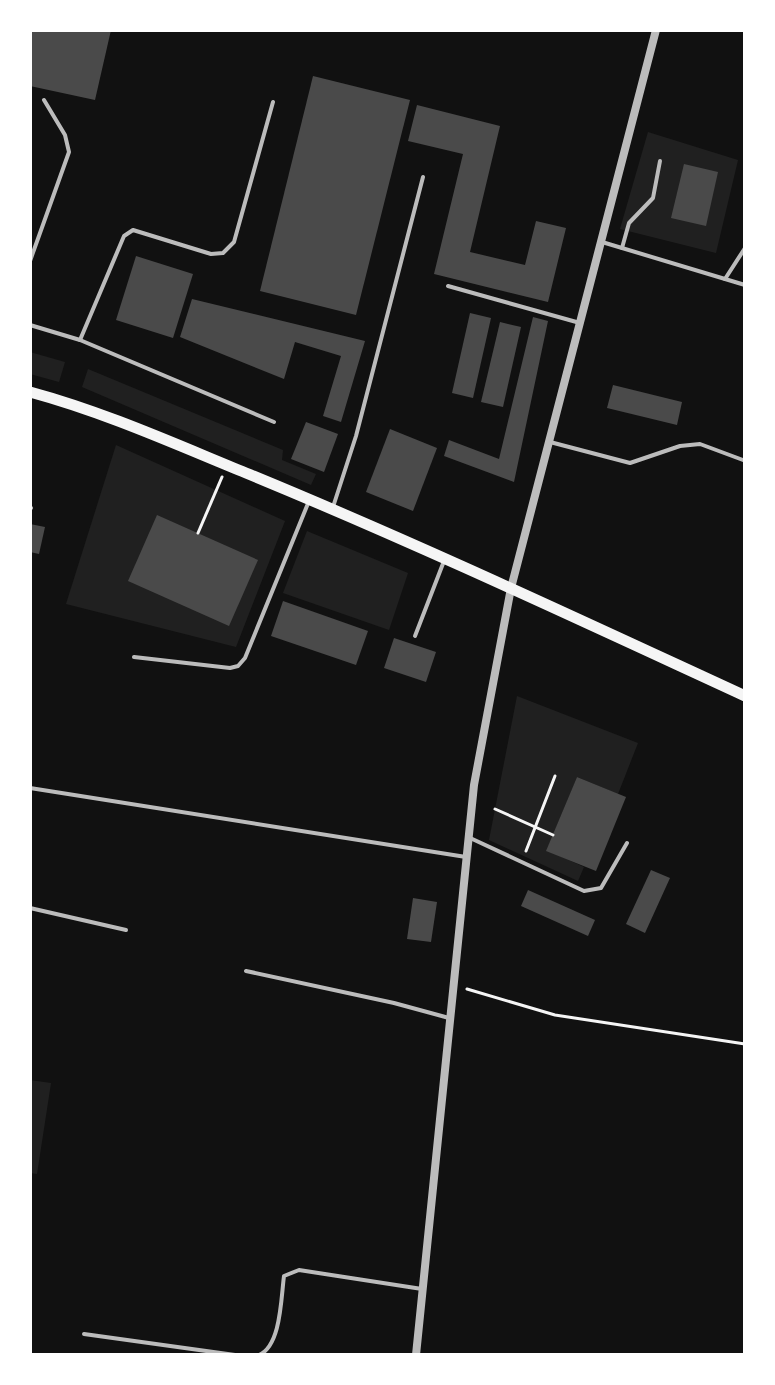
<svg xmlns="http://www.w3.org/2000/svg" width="775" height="1385" viewBox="0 0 775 1385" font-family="'Fira Sans Condensed',sans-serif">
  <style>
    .green { fill: #202020 }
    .building { fill: #4a4a4a }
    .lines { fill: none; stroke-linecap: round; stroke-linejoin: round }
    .path { stroke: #f5f5f5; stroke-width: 3 }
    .service { stroke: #bcbcbc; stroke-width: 4 }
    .minor { stroke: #bcbcbc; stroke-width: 8 }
    .secondary { stroke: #f5f5f5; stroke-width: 11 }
  </style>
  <rect width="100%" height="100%" fill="#111"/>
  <g class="green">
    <polygon points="648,132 738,160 716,253 620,229"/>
    <polygon points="30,352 65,362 59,382 30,374"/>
    <polygon points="88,369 283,450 282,460 316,474 311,485 82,387"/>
    <polygon points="116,445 285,521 236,647 66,604"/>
    <polygon points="307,531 408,573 389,630 283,593"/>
    <polygon points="517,696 638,743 618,794 577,777 547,850 584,867 578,881 489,840"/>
    <polygon points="30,1080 51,1083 37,1174 30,1173"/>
  </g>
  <g class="building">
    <polygon points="30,30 111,30 95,100 30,86"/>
    <polygon points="313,76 410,100 356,315 260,291"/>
    <polygon points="417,105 500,126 470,252 525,265 536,221 566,228 548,302 434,274 463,154 408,141"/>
    <polygon points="684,164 718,172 706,226 671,218"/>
    <polygon points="136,256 193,274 173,338 116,320"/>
    <polygon points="192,299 365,341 341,422 323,416 341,356 295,342 284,379 180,337"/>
    <polygon points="470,313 491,318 473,398 452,393"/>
    <polygon points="533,317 548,321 514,482 444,456 449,440 499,459"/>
    <polygon points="500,322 521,327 503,407 481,402"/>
    <polygon points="613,385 682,402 677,425 607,408"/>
    <polygon points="306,422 338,434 324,472 291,459"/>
    <polygon points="390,429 437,448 413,511 366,492"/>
    <polygon points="157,515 258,560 229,626 128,581"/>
    <polygon points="30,524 45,527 39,554 30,552"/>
    <polygon points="283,601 368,631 356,665 271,636"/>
    <polygon points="394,638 436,652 426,682 384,668"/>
    <polygon points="577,777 626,797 596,871 546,851"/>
    <polygon points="651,870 670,878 645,933 626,924"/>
    <polygon points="528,890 595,920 588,936 521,906"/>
    <polygon points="413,898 437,902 431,942 407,939"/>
  </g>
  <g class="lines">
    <g class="path">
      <polyline points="198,533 222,477"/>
      <polyline points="495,809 553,835"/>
      <polyline points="526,851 555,776"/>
      <polyline points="467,989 555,1015 745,1044"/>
    </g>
    <g class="service">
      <polyline points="602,242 745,285"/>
      <polyline points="622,248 629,223 653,198 660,161"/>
      <polyline points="30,261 69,152 65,135 44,100"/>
      <polyline points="725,279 745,248"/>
      <polyline points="448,286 580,323"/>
      <polyline points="30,325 80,340 274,422"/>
      <polyline points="80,340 124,236 133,230 211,254 223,253 234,242 273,102"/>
      <polyline points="550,442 630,463 680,446 700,444 743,460"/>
      <polyline points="30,507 31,508"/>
      <polyline points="333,507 356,436 423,177"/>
      <polyline points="415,636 444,561"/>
      <polyline points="134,657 230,668 238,666 245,658 309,501"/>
      <polyline points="30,788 466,857"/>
      <polyline points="468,837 584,891 601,888 627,843"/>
      <polyline points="30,908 126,930"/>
      <polyline points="246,971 394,1003 449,1018"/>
      <polyline points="84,1334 235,1355"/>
      <path d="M259,1355C281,1346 281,1298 284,1276L299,1270L422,1289"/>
    </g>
    <polyline class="minor" points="416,1355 474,785 511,588 656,30"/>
    <path class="secondary" d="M30,392C104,412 175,444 246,473C414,542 580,620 745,696"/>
  </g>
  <rect width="775" height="1385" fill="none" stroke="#ffffff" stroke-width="64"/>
</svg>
